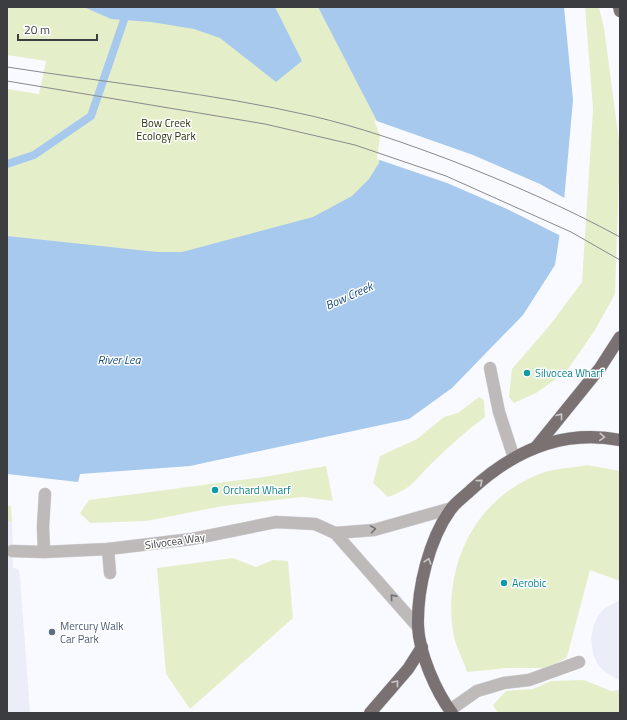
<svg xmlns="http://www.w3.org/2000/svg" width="627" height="720" viewBox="0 0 627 720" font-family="'Titillium Web',sans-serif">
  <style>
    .built { fill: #ebedf9 }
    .green { fill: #e4efc9 }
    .water { fill: #a6c9ed }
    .pier { fill: #f9faff }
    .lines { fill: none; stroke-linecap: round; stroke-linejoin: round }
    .stream { stroke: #a6c9ed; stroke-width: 8 }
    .lane-casing { stroke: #d3d4d9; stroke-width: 13 }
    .street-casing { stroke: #d3d4d9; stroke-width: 13 }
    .highway-casing { stroke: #d3d4d9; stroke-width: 13 }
    .lane { stroke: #bfbaba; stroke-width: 12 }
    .street { stroke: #bfbaba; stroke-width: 12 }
    .highway { stroke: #7a7272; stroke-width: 12 }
    .tram { stroke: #88898d; stroke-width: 1 }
    .oneway { stroke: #cac7c7 }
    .oneway2 { stroke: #706f71 }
    .culture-dot { fill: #0f9aa8; stroke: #fff; stroke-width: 1.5 }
    .service-dot { fill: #5c6f8a; stroke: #fff; stroke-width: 1.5 }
    .labels { text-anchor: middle; stroke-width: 3; stroke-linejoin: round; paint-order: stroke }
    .park-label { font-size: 11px; fill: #29310d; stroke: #fff }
    .culture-label { font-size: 11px; fill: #0d838f; stroke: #fff; text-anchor: start }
    .street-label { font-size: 11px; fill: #3c3d40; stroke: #fff }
    .service-label { font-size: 11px; fill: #4e5e75; stroke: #fff; text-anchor: start }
    .water-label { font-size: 12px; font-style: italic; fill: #1a4d7b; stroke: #fff }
  </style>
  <rect width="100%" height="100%" fill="#f9faff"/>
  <g class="built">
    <polygon points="7,521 12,522 13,568 18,569 20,576 30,713 7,713"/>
    <polygon points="620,600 620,681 605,672 598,665 593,654 591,638 594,625 598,616 605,608"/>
  </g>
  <g class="green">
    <polygon points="7,7 412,7 397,223 7,282 7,89 39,94 46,61 7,55"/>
    <polygon points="585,7 599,7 604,28 620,148 615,294 595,330 566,372 536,393 514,403 509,397 512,369 550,325 582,282 593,109"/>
    <path d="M479,397L484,400L485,417C466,431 448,447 431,464C413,482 414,487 388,497L373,483L380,456L417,439L444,417L458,413Z"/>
    <path d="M587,465L620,471V581L590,570L567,657L549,668H507L467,672C463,659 455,645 453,632C443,564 476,497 542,473C556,468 573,468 587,465Z"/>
    <polygon points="326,466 333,501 302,497 223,506 146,521 90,523 80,513 89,500 264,477"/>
    <polygon points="7,506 11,506 12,522 7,521"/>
    <polygon points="233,558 256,567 273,560 288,561 293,618 190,709 166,674 157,568"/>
    <polygon points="584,680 611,691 620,690 620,713 498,713 493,705 506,691 533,689 551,681"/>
  </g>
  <g class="water">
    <polygon points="84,7 275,7 302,61 276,82 220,38 194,29 151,22 111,19"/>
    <polygon points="318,7 564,7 573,100 563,212 555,265 523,315 452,388 409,419 190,466 80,474 78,482 7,474 7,236 157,252 182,252 313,217 352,196 369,179 379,163 382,135 377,121"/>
  </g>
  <polygon class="pier" points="374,120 473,155 540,184 566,199 561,236 507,209 447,183 377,159 380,135"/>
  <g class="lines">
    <polyline class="stream" points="7,164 34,155 91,116 124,20"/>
    <defs>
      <g id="lane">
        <polyline points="490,368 499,412 514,458"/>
        <polyline points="108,549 110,573"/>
        <polyline points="44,552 43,526 45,494"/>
        <polyline points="450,710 477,691 504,683 529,680 579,662"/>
      </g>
      <g id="street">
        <polyline points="335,533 374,530 452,508"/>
        <polyline points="12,551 44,552 108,549 192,539 276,522 315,524 335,533 418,627"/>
      </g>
      <g id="highway">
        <polyline points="619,7 620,11"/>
        <polyline points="536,447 600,368 620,337"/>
        <polyline points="370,713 408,669 422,647"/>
        <path d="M452,713C436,692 419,653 418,626C417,589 429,539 451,509C456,502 465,496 471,490C513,451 563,429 620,440"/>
      </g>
    </defs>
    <use href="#lane" class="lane-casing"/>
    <use href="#street" class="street-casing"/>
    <use href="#highway" class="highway-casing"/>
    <use href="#lane" class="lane"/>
    <use href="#street" class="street"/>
    <use href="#highway" class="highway"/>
    <g class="tram">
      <path d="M7,67C109,83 212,93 312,116C359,127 405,143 450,160C509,183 565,207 620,237"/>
      <polyline points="7,81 265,124 355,145 446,176 571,232 620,260"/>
    </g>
  </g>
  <defs><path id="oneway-chevron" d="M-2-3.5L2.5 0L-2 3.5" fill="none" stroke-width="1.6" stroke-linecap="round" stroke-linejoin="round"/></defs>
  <g class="oneway">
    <use href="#oneway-chevron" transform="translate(560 416) rotate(-52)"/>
    <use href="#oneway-chevron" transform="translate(602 437) rotate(4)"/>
    <use href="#oneway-chevron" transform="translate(480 482) rotate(-40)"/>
    <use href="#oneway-chevron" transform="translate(428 561) rotate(-73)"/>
    <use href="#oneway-chevron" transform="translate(396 683) rotate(-50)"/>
  </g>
  <g class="oneway2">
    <use href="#oneway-chevron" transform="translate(373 529) rotate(-9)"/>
    <use href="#oneway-chevron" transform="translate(393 597) rotate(-131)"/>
  </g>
  <g class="culture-dot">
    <circle cx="527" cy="373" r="4"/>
    <circle cx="215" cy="490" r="4"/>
    <circle cx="504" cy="583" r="4"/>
  </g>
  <circle class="service-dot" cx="52" cy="632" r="4"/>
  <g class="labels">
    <g class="park-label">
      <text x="166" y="127">Bow Creek<tspan x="166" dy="13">Ecology Park</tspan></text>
    </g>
    <g class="culture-label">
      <text x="535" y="377">Silvocea Wharf</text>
      <text x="223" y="494">Orchard Wharf</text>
      <text x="512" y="587">Aerobic</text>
    </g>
    <g class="street-label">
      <text transform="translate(175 541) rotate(-8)" y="4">Silvocea Way</text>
    </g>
    <g class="service-label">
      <text x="60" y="630">Mercury Walk<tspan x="60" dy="13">Car Park</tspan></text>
    </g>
    <g class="water-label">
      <text transform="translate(349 296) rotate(-24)" y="4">Bow Creek</text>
      <text x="119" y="364">River Lea</text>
    </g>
  </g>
  <rect width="627" height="720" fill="none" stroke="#3c3d40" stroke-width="16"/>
  <path d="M18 34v6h79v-6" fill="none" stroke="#3c3d40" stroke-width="2"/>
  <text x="24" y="34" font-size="12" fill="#3c3d40" stroke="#ffffff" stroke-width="3" paint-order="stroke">20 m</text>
</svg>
